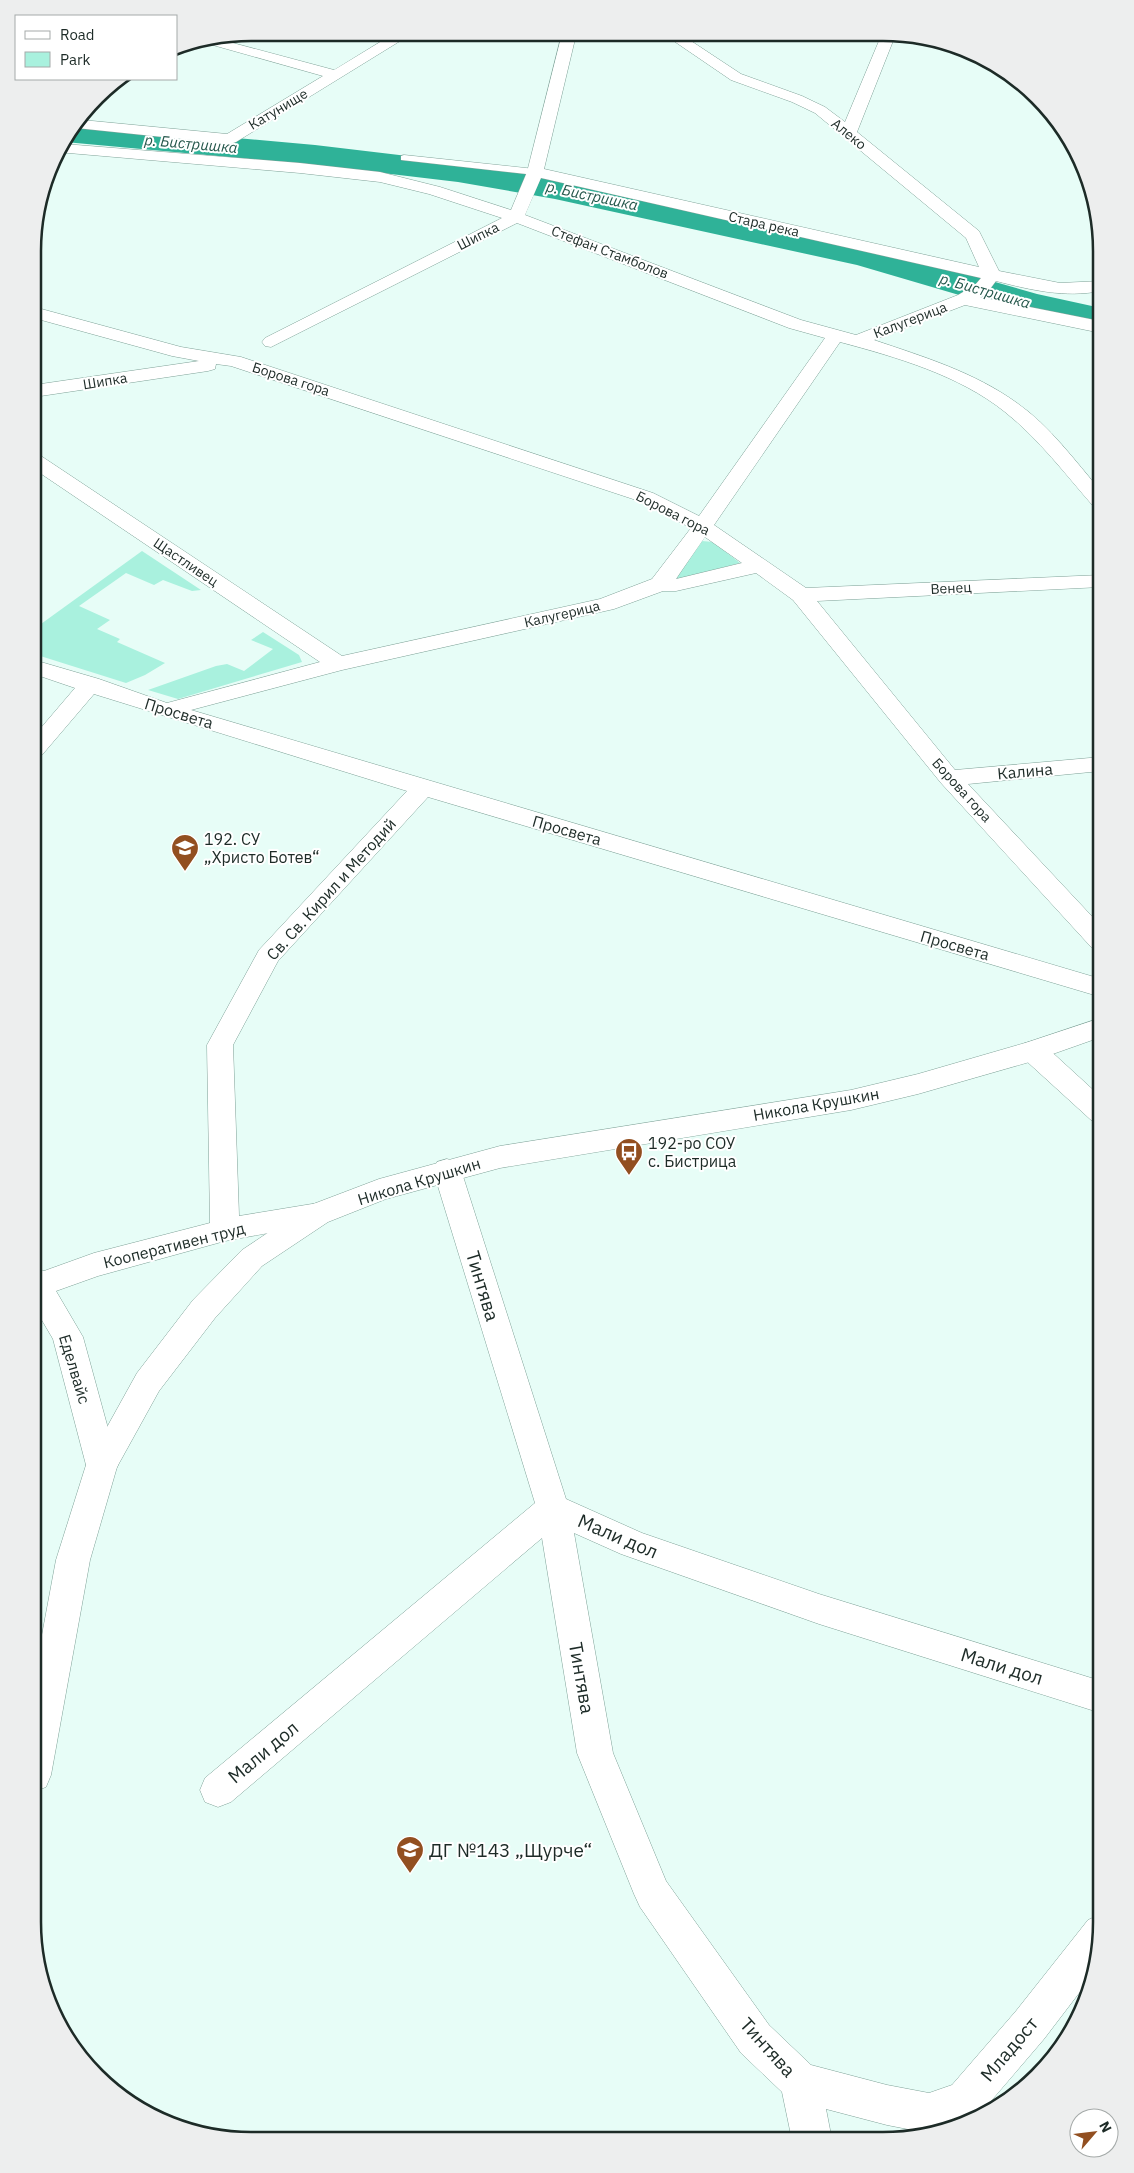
<svg xmlns="http://www.w3.org/2000/svg" width="1134" height="2173" viewBox="0 0 1134 2173" font-family="'IBM Plex Sans',sans-serif">
  <style>
    .green { fill: #a9f1de }
    .lines { fill: none; stroke-linecap: round; stroke-linejoin: round }
    .river { fill: #2fb298; fill-rule: evenodd }
    .service-casing { stroke: #7fa298; stroke-width: 1 }
    .minor-casing { stroke: #7fa298; stroke-width: 1 }
    .tertiary-casing { stroke: #7fa298; stroke-width: 1 }
    .service { fill: #fff; fill-rule: evenodd }
    .minor { fill: #fff; fill-rule: evenodd }
    .tertiary { fill: #fff; fill-rule: evenodd }
    .labels { text-anchor: middle; stroke-width: 4; stroke-linejoin: round; paint-order: stroke }
    .far-street-label { font-size: 14px; fill: #1d2b27; stroke: #fff }
    .far-water-label { font-size: 15px; font-style: italic; fill: #23564a; stroke: #fff }
    .street-label { font-size: 16px; fill: #1d2b27; stroke: #fff }
    .poi-label { font-size: 16px; fill: #1d2b27; stroke: #fff; text-anchor: start }
    .near-street-label { font-size: 19px; fill: #1d2b27; stroke: #fff }
    .near-poi-label { font-size: 19px; fill: #1d2b27; stroke: #fff; text-anchor: start }
    .rim { fill: none; stroke: #1d2b27; stroke-width: 2.5 }
  </style>
  <rect width="100%" height="100%" fill="#e7fdf7"/>
  <g class="green">
    <polygon points="702,541 713,542 740,563 678,579 674,577"/>
    <polygon points="142,551 201,590 192,591 163,580 154,585 126,573 79,606 110,620 97,629 120,639 117,642 165,663 145,675 126,683 34,654 34,629"/>
    <polygon points="263,632 299,655 302,662 178,699 148,690 216,666 227,664 244,671 273,649 251,640"/>
  </g>
  <g class="lines">
    <polygon class="river" points="79,124 315,145 458,162 555,177 865,245 1037,294 1101,308 1101,330 1017,312 857,265 555,199 458,182 315,165 65,142"/>
    <defs>
      <polygon id="service" points="404,155 535,169 539,172 535,175 401,160 401,156"/>
      <g id="minor">
        <polygon points="395,33 413,33 236,142 230,144 76,128 82,120 227,134 323,76 202,42 218,39 334,70"/>
        <path d="M562,34L576,35L544,169L979,267L966,238L815,113L792,102L731,80L665,35H682L741,74L802,96L825,107L845,122L881,36H895L857,132L979,231L999,271L1060,283L1101,281V291C1065,298 1031,290 996,281L987,293L980,297L1095,320L1101,322V333L965,305L874,340C924,357 974,372 1017,403C1050,426 1075,461 1101,491V509L1094,507C1066,475 1039,439 1005,412C959,375 896,357 840,342L714,525L806,588L1101,575V587L817,601L955,770L1101,757V771L968,784L1101,926V951L1092,948L941,783L793,600L756,573L676,591H663L614,609L342,670L191,710L1101,979V997L428,797L278,961L233,1045L239,1216L318,1203L328,1206L333,1214L328,1222L225,1241L98,1276L56,1291L83,1337L118,1465L113,1475L102,1479L91,1475L86,1465L53,1339L33,1305V1267L44,1271L94,1253L210,1223L207,1045L259,950L407,791L94,694L42,755L34,757V736L75,688L34,674V660L99,679L167,703L320,662L34,469V454L41,456L342,656L600,599L652,579L691,528L639,501L231,366L216,364L215,369L208,371L34,397V385L199,361L172,356L34,318V307L181,347L241,357L653,493L699,516L825,338L789,328L517,223L271,347L265,346L262,342L265,338L502,218L429,194L380,182L300,173L57,152L64,144L300,163L380,172L440,187L511,210L527,172ZM541,178L981,278L975,285L958,295L856,335L801,320L525,215ZM705,537L742,563L676,579L680,573Z"/>
        <polygon points="1033,1041 1043,1044 1101,1097 1101,1123 1091,1120 1023,1058 1019,1051 1023,1044"/>
        <polygon points="447,1159 457,1162 461,1170 566,1499 642,1533 819,1594 1101,1681 1101,1713 819,1624 621,1554 574,1533 613,1753 666,1881 769,2025 811,2065 887,2085 929,2093 952,2085 1016,2011 1088,1920 1101,1914 1101,1936 1092,1976 1044,2039 979,2115 928,2133 887,2125 826,2109 832,2140 792,2140 782,2092 741,2053 640,1907 634,1894 577,1753 542,1538 231,1802 218,1807 205,1802 200,1790 205,1778 535,1503 433,1170 437,1162"/>
      </g>
      <polygon id="tertiary" points="1101,1018 1101,1037 1033,1061 918,1094 851,1110 500,1168 386,1199 328,1222 262,1266 215,1318 159,1391 117,1467 90,1560 51,1775 46,1787 33,1792 33,1683 56,1560 86,1465 137,1373 193,1300 242,1250 308,1206 379,1179 500,1146 851,1090 918,1074 1025,1043"/>
    </defs>
    <use href="#service" class="service-casing"/>
    <use href="#minor" class="minor-casing"/>
    <use href="#tertiary" class="tertiary-casing"/>
    <use href="#service" class="service"/>
    <use href="#minor" class="minor"/>
    <use href="#tertiary" class="tertiary"/>
  </g>
  <defs>
    <symbol id="school-pin" viewBox="-11 -11 22 30"><path d="M0 17L-7.5 6A9.5 9.5 0 1 1 7.5 6Z" fill="#924f20" stroke="#fff"/><path d="M0-5L7-2L0 1L-7-2ZM-4 1L0 2.5L4 1V4Q0 6-4 4Z" fill="#fff"/></symbol>
    <symbol id="bus-pin" viewBox="-11 -11 22 30"><path d="M0 17L-7.5 6A9.5 9.5 0 1 1 7.5 6Z" fill="#924f20" stroke="#fff"/><path d="M-5-6H5V4H4V6H2V4H-2V6H-4V4H-5ZM-3.5-4V0h7V-4ZM-3.5 1.2v1.5H-2V1.2ZM2 1.2v1.5H3.5V1.2Z" fill="#fff"/></symbol>
  </defs>
  <g fill-rule="evenodd">
    <use href="#school-pin" x="169" y="832" width="32" height="43"/>
    <use href="#bus-pin" x="613" y="1136" width="32" height="43"/>
    <use href="#school-pin" x="394" y="1834" width="32" height="43"/>
  </g>
  <g class="labels">
    <g class="far-street-label">
      <text transform="translate(278 109) rotate(-31)" y="5">Катунище</text>
      <text transform="translate(849 134) rotate(39)" y="5">Алеко</text>
      <text transform="translate(764 224) rotate(13)" y="5">Стара река</text>
      <text transform="translate(478 236) rotate(-27)" y="5">Шипка</text>
      <text transform="translate(610 252) rotate(21)" y="5">Стефан Стамболов</text>
      <text transform="translate(910 320) rotate(-21)" y="5">Калугерица</text>
      <text transform="translate(291 379) rotate(18)" y="5">Борова гора</text>
      <text transform="translate(105 381) rotate(-9)" y="5">Шипка</text>
      <text transform="translate(673 513) rotate(27)" y="5">Борова гора</text>
      <text transform="translate(186 562) rotate(34)" y="5">Щастливец</text>
      <text transform="translate(951 588) rotate(-3)" y="5">Венец</text>
      <text transform="translate(562 614) rotate(-13)" y="5">Калугерица</text>
      <text transform="translate(962 790) rotate(48)" y="5">Борова гора</text>
    </g>
    <g class="far-water-label">
      <text transform="translate(191 144) rotate(5)" y="5">р. Бистришка</text>
      <text transform="translate(592 196) rotate(12)" y="5">р. Бистришка</text>
      <text transform="translate(985 291) rotate(16)" y="5">р. Бистришка</text>
    </g>
    <g class="street-label">
      <text transform="translate(179 713) rotate(17)" y="6">Просвета</text>
      <text transform="translate(1025 771) rotate(-5)" y="6">Калина</text>
      <text transform="translate(567 830) rotate(16)" y="6">Просвета</text>
      <text transform="translate(331 889) rotate(-48)" y="6">Св. Св. Кирил и Методий</text>
      <text transform="translate(955 945) rotate(16)" y="6">Просвета</text>
      <text transform="translate(816 1104) rotate(-10)" y="6">Никола Крушкин</text>
      <text transform="translate(419 1181) rotate(-17)" y="6">Никола Крушкин</text>
      <text transform="translate(174 1245) rotate(-14)" y="6">Кооперативен труд</text>
      <text transform="translate(75 1369) rotate(73)" y="6">Еделвайс</text>
    </g>
    <g class="poi-label">
      <text x="204" y="845">192. СУ<tspan x="204" dy="18">„Христо Ботев“</tspan></text>
      <text x="648" y="1149">192-ро СОУ<tspan x="648" dy="18">с. Бистрица</tspan></text>
    </g>
    <g class="near-street-label">
      <text transform="translate(483 1286) rotate(73)" y="7">Тинтява</text>
      <text transform="translate(618 1536) rotate(23)" y="7">Мали дол</text>
      <text transform="translate(1002 1666) rotate(17)" y="7">Мали дол</text>
      <text transform="translate(582 1678) rotate(80)" y="7">Тинтява</text>
      <text transform="translate(263 1752) rotate(-40)" y="7">Мали дол</text>
      <text transform="translate(768 2047) rotate(48)" y="7">Тинтява</text>
      <text transform="translate(1009 2049) rotate(-50)" y="7">Младост</text>
    </g>
    <g class="near-poi-label">
      <text x="429" y="1857">ДГ №143 „Щурче“</text>
    </g>
  </g>
  <path d="M0 0H1134V2173H0ZM251 41H883A210 210 0 0 1 1093 251V1922A210 210 0 0 1 883 2132H251A210 210 0 0 1 41 1922V251A210 210 0 0 1 251 41Z" fill="#edeeee" fill-rule="evenodd"/>
  <path class="rim" d="M251 41H883A210 210 0 0 1 1093 251V1922A210 210 0 0 1 883 2132H251A210 210 0 0 1 41 1922V251A210 210 0 0 1 251 41Z"/>
  <rect x="15" y="15" width="162" height="65" fill="#ffffff" stroke="#a5aaa9"/>
  <rect x="25" y="31" width="25" height="8" fill="#ffffff" stroke="#a5aaa9"/>
  <text x="60" y="40" font-size="15" fill="#1d2b27">Road</text>
  <rect x="25" y="52" width="25" height="15" fill="#a9f1de" stroke="#a5aaa9"/>
  <text x="60" y="65" font-size="15" fill="#1d2b27">Park</text>
  <g transform="translate(1094 2133) rotate(62)"><circle r="24" fill="#ffffff" stroke="#a5aaa9"/>
  <path d="M0-4L9 19L0 12L-9 19Z" fill="#924f20"/>
  <text y="-8" font-size="14" font-weight="bold" text-anchor="middle" fill="#1d2b27">N</text>
  </g>
</svg>
